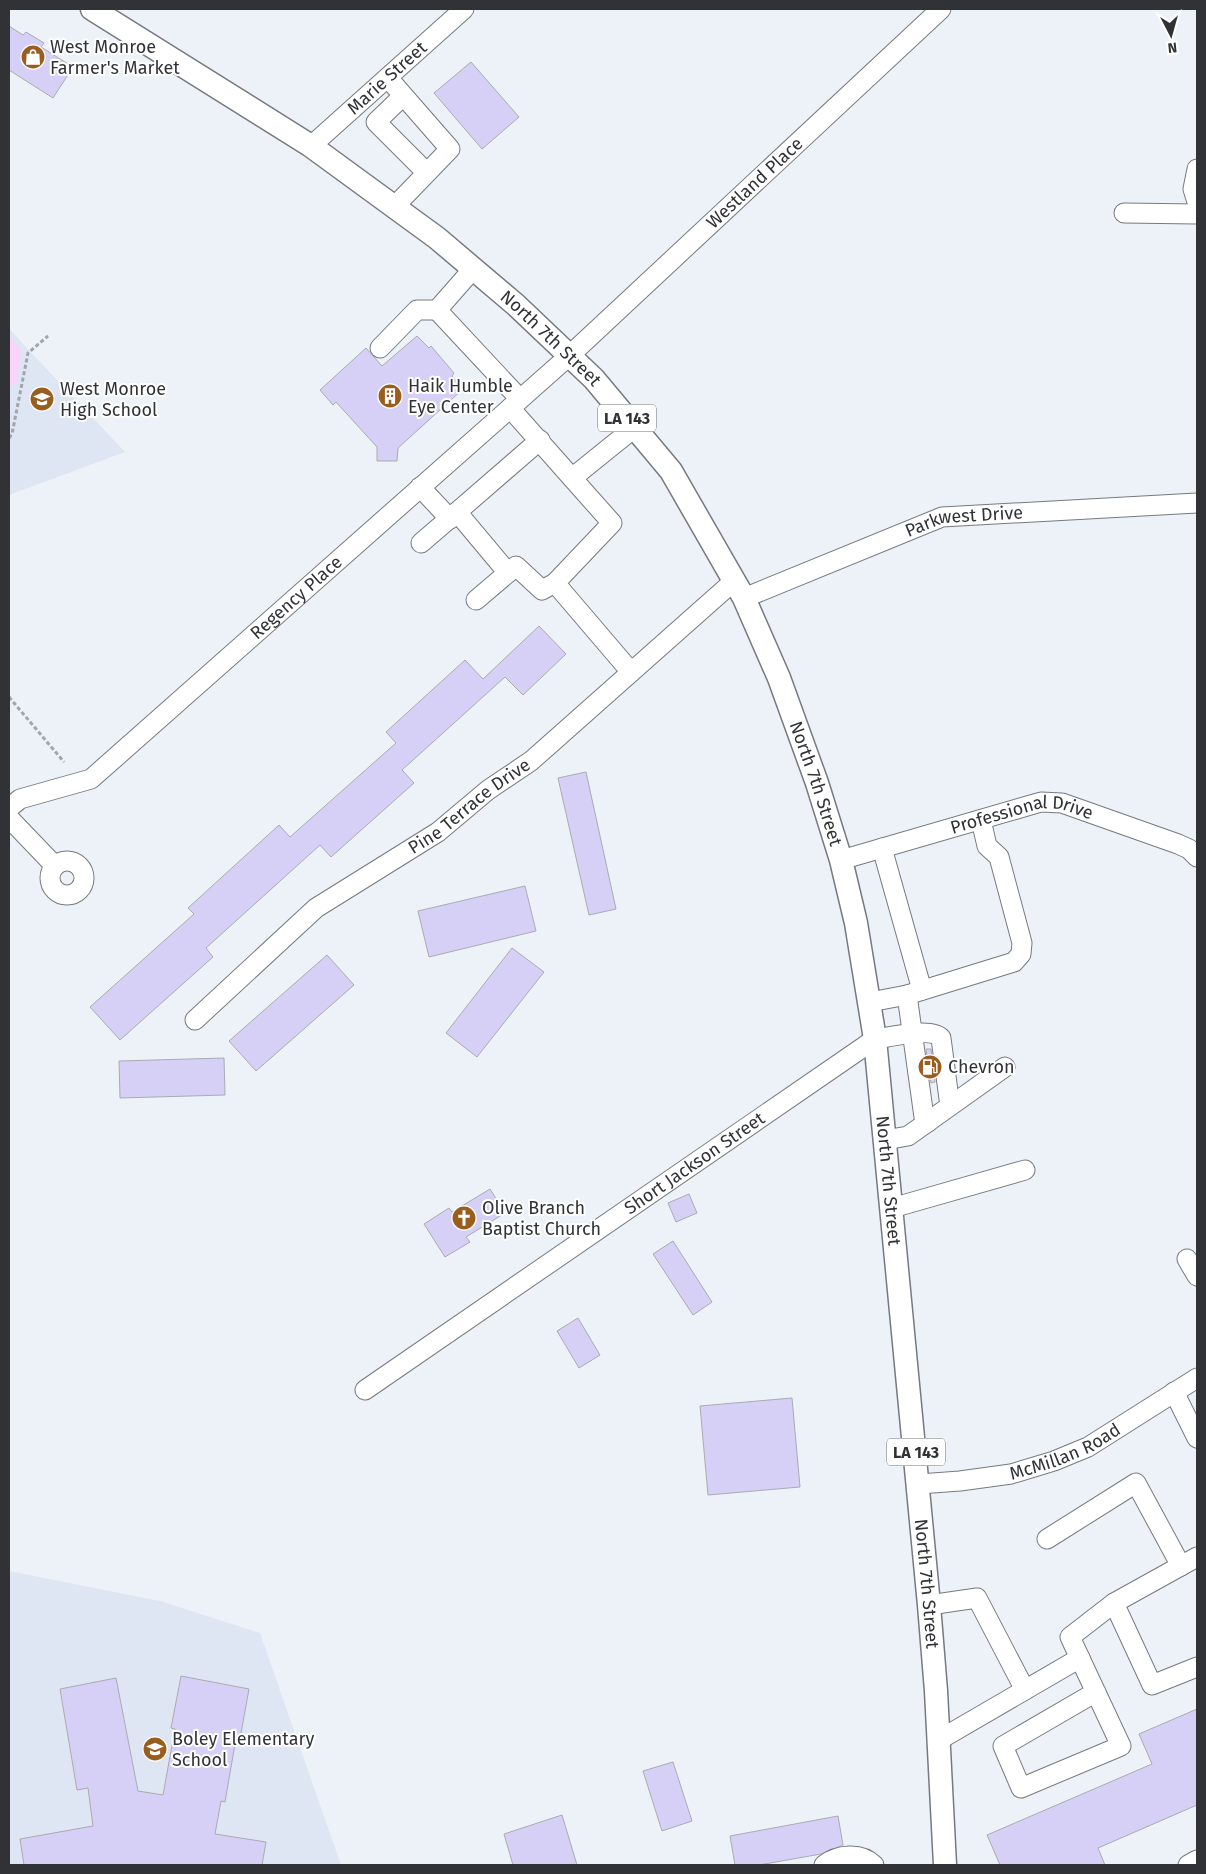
<svg xmlns="http://www.w3.org/2000/svg" width="1206" height="1874" viewBox="0 0 1206 1874" font-family="'Fira Sans',sans-serif">
  <style>
    .built { fill: #dee6f4 }
    .garden { fill: #f9d3fa }
    .building { fill: #d6d0f6; stroke: #abaab1 }
    .lines { fill: none; stroke-linecap: round; stroke-linejoin: round }
    .minor-casing { stroke: #767980; stroke-width: 21 }
    .major-casing { stroke: #767980; stroke-width: 25 }
    .path { stroke: #a2a5aa; stroke-width: 3; stroke-dasharray: 4 2.5; stroke-linecap: butt }
    .minor { stroke: #fff; stroke-width: 19 }
    .major { stroke: #fff; stroke-width: 22 }
    .labels { text-anchor: middle; stroke-width: 4; stroke-linejoin: round; paint-order: stroke }
    .shield { fill: #fff; stroke: #6f7072; stroke-width: 1 }
    .shield-label { font-size: 16px; font-weight: bold; fill: #313235 }
    .poi-label { font-size: 18px; fill: #313235; stroke: #fff; text-anchor: start }
    .street-label { font-size: 18px; fill: #313235; stroke: #fff }
  </style>
  <rect width="100%" height="100%" fill="#edf2f8"/>
  <g class="built">
    <polygon points="9,328 24,345 125,452 9,495"/>
    <polygon points="9,1571 160,1601 260,1633 341,1865 9,1865"/>
  </g>
  <polygon class="garden" points="9,336 21,350 17,382 9,388"/>
  <g class="building">
    <polygon points="9,26 23,35 26,32 44,43 41,47 73,67 53,98 9,70"/>
    <polygon points="471,62 519,117 482,149 434,93"/>
    <polygon points="417,336 429,348 431,346 454,373 452,376 463,389 398,448 397,461 377,461 377,447 336,402 333,405 320,390 366,348 382,366"/>
    <polygon points="539,626 566,654 523,695 505,677 402,770 414,783 331,857 320,845 206,948 213,957 120,1040 90,1007 194,914 188,908 279,825 290,837 396,743 386,732 465,660 483,679"/>
    <polygon points="586,772 616,909 589,915 558,778"/>
    <polygon points="525,886 536,931 429,957 418,911"/>
    <polygon points="512,948 544,972 477,1057 446,1033"/>
    <polygon points="327,955 354,985 256,1071 229,1041"/>
    <polygon points="926,1049 931,1049 935,1082 931,1083"/>
    <polygon points="224,1058 225,1095 120,1098 119,1061"/>
    <polygon points="490,1189 505,1213 466,1237 470,1242 445,1257 424,1224 449,1208 452,1212"/>
    <polygon points="689,1194 697,1213 676,1222 668,1203"/>
    <polygon points="673,1241 712,1302 693,1315 653,1254"/>
    <polygon points="578,1318 600,1355 579,1368 557,1331"/>
    <polygon points="792,1398 800,1487 708,1495 700,1406"/>
    <polygon points="181,1676 249,1689 239,1744 235,1744 225,1802 221,1801 215,1834 266,1842 262,1865 24,1865 20,1839 93,1826 88,1788 77,1790 60,1689 116,1678 138,1791 163,1795 175,1729 171,1728"/>
    <polygon points="1197,1709 1197,1805 1098,1848 1105,1865 1000,1865 987,1835 1152,1764 1139,1734"/>
    <polygon points="673,1762 692,1821 662,1831 643,1771"/>
    <polygon points="562,1815 577,1865 513,1865 504,1834"/>
    <polygon points="838,1816 843,1845 821,1854 759,1865 735,1865 730,1836"/>
  </g>
  <g class="lines">
    <defs>
      <g id="minor">
        <polyline points="388,78 450,149 394,207"/>
        <polyline points="403,96 376,122 426,172"/>
        <path id="s1" d="M311,146L464,9"/>
        <polyline points="1197,169 1193,189 1197,202"/>
        <polyline points="1124,213 1197,214"/>
        <polyline points="437,310 520,399"/>
        <polyline points="380,348 417,310 437,310 473,269"/>
        <polyline points="510,408 572,478"/>
        <polyline points="420,487 450,519"/>
        <polyline points="457,512 540,440"/>
        <polyline points="421,543 457,512 508,573"/>
        <path id="s2" d="M744,598L942,517L1197,503"/>
        <polyline points="476,600 516,566 542,590 555,583"/>
        <polyline points="631,672 555,583 612,523 572,478 634,428"/>
        <path id="s3" d="M9,808L20,799L91,779L569,356L941,9"/>
        <polyline points="9,818 55,866"/>
        <polyline points="882,848 922,990"/>
        <path id="s4" d="M841,860L1041,802L1062,803L1178,844L1189,849L1197,857"/>
        <circle cx="67" cy="878" r="17"/>
        <polyline points="907,995 924,1117 928,1122"/>
        <polyline points="870,1002 907,995 1014,962 1021,954 1022,943 999,857 987,846 981,820"/>
        <path id="s5" d="M195,1020L316,908L438,832L488,790L531,761L734,581"/>
        <polyline points="885,1140 908,1136 1005,1067"/>
        <polyline points="892,1208 1025,1170"/>
        <polyline points="1187,1259 1197,1276"/>
        <path id="s6" d="M365,1390L875,1039C890,1037 932,1027 941,1038L949,1099L953,1103"/>
        <polyline points="1174,1392 1197,1438"/>
        <path id="s7" d="M919,1484L960,1481L1011,1474L1054,1461L1088,1447L1197,1378"/>
        <polyline points="1047,1539 1136,1483 1181,1566"/>
        <polyline points="1197,1557 1114,1603 1152,1685 1197,1667"/>
        <polyline points="929,1605 977,1598 1025,1690"/>
        <polyline points="1096,1692 1003,1746 1021,1788 1121,1746 1070,1637 1114,1603"/>
        <polyline points="939,1740 1080,1658"/>
        <path d="M824,1865C838,1854 861,1852 874,1865"/>
        <polyline points="1188,1865 1197,1860"/>
      </g>
      <g id="major">
        <path id="s8" d="M92,9L311,146L437,238L516,305L594,379L671,471L744,598L779,678L817,783L841,860L856,923L875,1039L929,1605L936,1691L945,1865"/>
      </g>
    </defs>
    <use href="#minor" class="minor-casing"/>
    <use href="#major" class="major-casing"/>
    <g class="path">
      <polyline points="9,438 12,434 28,353 48,336"/>
      <polyline points="9,697 64,762"/>
    </g>
    <use href="#minor" class="minor"/>
    <use href="#major" class="major"/>
  </g>
  <defs>
    <symbol id="shop-disc" viewBox="-11 -11 22 22"><circle r="9.5" fill="#995d1e" stroke="#fff"/><path d="M-5-2.5h2.3a2.7 3.5 0 0 1 5.4 0H5L5.5 6h-11ZM-1.5-2.5h3a1.5 2.3 0 0 0-3 0Z" fill="#fff"/></symbol>
    <symbol id="building-disc" viewBox="-11 -11 22 22"><circle r="9.5" fill="#995d1e" stroke="#fff"/><path d="M-4-6H4V6H1V3H-1V6H-4ZM-2.5-4.3h1.7v1.8h-1.7ZM.8-4.3h1.7v1.8H.8ZM-2.5-1h1.7V.8h-1.7ZM.8-1h1.7V.8H.8Z" fill="#fff"/></symbol>
    <symbol id="school-disc" viewBox="-11 -11 22 22"><circle r="9.5" fill="#995d1e" stroke="#fff"/><path d="M0-5L7-2L0 1L-7-2ZM-4 1L0 2.5L4 1V4Q0 6-4 4Z" fill="#fff"/></symbol>
    <symbol id="fuel-disc" viewBox="-11 -11 22 22"><circle r="9.5" fill="#995d1e" stroke="#fff"/><path d="M-5.5-6h7V0h2V4h1.3V-2.5L3-4.5l.8-.8L6-3V5H2.5V1h-1V6h-7ZM-4.2-4.7v3.2H.2V-4.7Z" fill="#fff"/></symbol>
    <symbol id="church-disc" viewBox="-11 -11 22 22"><circle r="9.5" fill="#995d1e" stroke="#fff"/><path d="M-1.2-6h2.4v3.5h3.3v2.4h-3.3V6h-2.4V-.1h-3.3v-2.4h3.3Z" fill="#fff"/></symbol>
  </defs>
  <g fill-rule="evenodd">
    <use href="#shop-disc" x="19" y="43" width="28" height="28"/>
    <use href="#building-disc" x="376" y="382" width="28" height="28"/>
    <use href="#school-disc" x="28" y="385" width="28" height="28"/>
    <use href="#fuel-disc" x="916" y="1053" width="28" height="28"/>
    <use href="#church-disc" x="450" y="1204" width="28" height="28"/>
    <use href="#school-disc" x="141" y="1735" width="28" height="28"/>
  </g>
  <g class="labels">
    <g class="shield">
      <rect x="598" y="404.5" width="58" height="27" rx="4"/>
      <rect x="887" y="1438.5" width="58" height="27" rx="4"/>
    </g>
    <g class="shield-label">
      <text x="627" y="424">LA 143</text>
      <text x="916" y="1458">LA 143</text>
    </g>
    <g class="poi-label">
      <text x="50" y="53">West Monroe<tspan x="50" dy="21">Farmer's Market</tspan></text>
      <text x="408" y="392">Haik Humble<tspan x="408" dy="21">Eye Center</tspan></text>
      <text x="60" y="395">West Monroe<tspan x="60" dy="21">High School</tspan></text>
      <text x="948" y="1073">Chevron</text>
      <text x="482" y="1214">Olive Branch<tspan x="482" dy="21">Baptist Church</tspan></text>
      <text x="172" y="1745">Boley Elementary<tspan x="172" dy="21">School</tspan></text>
    </g>
    <g class="street-label">
      <text dy="6" stroke="none"><textPath href="#s1" startOffset="102">Marie Street</textPath></text>
      <text dy="6" stroke="none"><textPath href="#s3" startOffset="980">Westland Place</textPath></text>
      <text dy="6" stroke="none"><textPath href="#s8" startOffset="566">North 7th Street</textPath></text>
      <text dy="6" stroke="none"><textPath href="#s2" startOffset="235">Parkwest Drive</textPath></text>
      <text dy="6" stroke="none"><textPath href="#s3" startOffset="362">Regency Place</textPath></text>
      <text dy="6" stroke="none"><textPath href="#s8" startOffset="1091">North 7th Street</textPath></text>
      <text dy="6" stroke="none"><textPath href="#s5" startOffset="349">Pine Terrace Drive</textPath></text>
      <text dy="6" stroke="none"><textPath href="#s4" startOffset="188">Professional Drive</textPath></text>
      <text dy="6" stroke="none"><textPath href="#s6" startOffset="400">Short Jackson Street</textPath></text>
      <text dy="6" stroke="none"><textPath href="#s8" startOffset="1496">North 7th Street</textPath></text>
      <text dy="6" stroke="none"><textPath href="#s7" startOffset="151">McMillan Road</textPath></text>
      <text dy="6" stroke="none"><textPath href="#s8" startOffset="1901">North 7th Street</textPath></text>
    </g>
  </g>
  <rect width="1206" height="1874" fill="none" stroke="#313235" stroke-width="20"/>
  <g transform="translate(1171 35) rotate(174)" stroke="#ffffff" stroke-width="4" paint-order="stroke">
  <path d="M0-4L9 19L0 12L-9 19Z" fill="#313235"/>
  <text y="-8" font-size="14" font-weight="bold" text-anchor="middle" fill="#313235">N</text>
  </g>
</svg>
